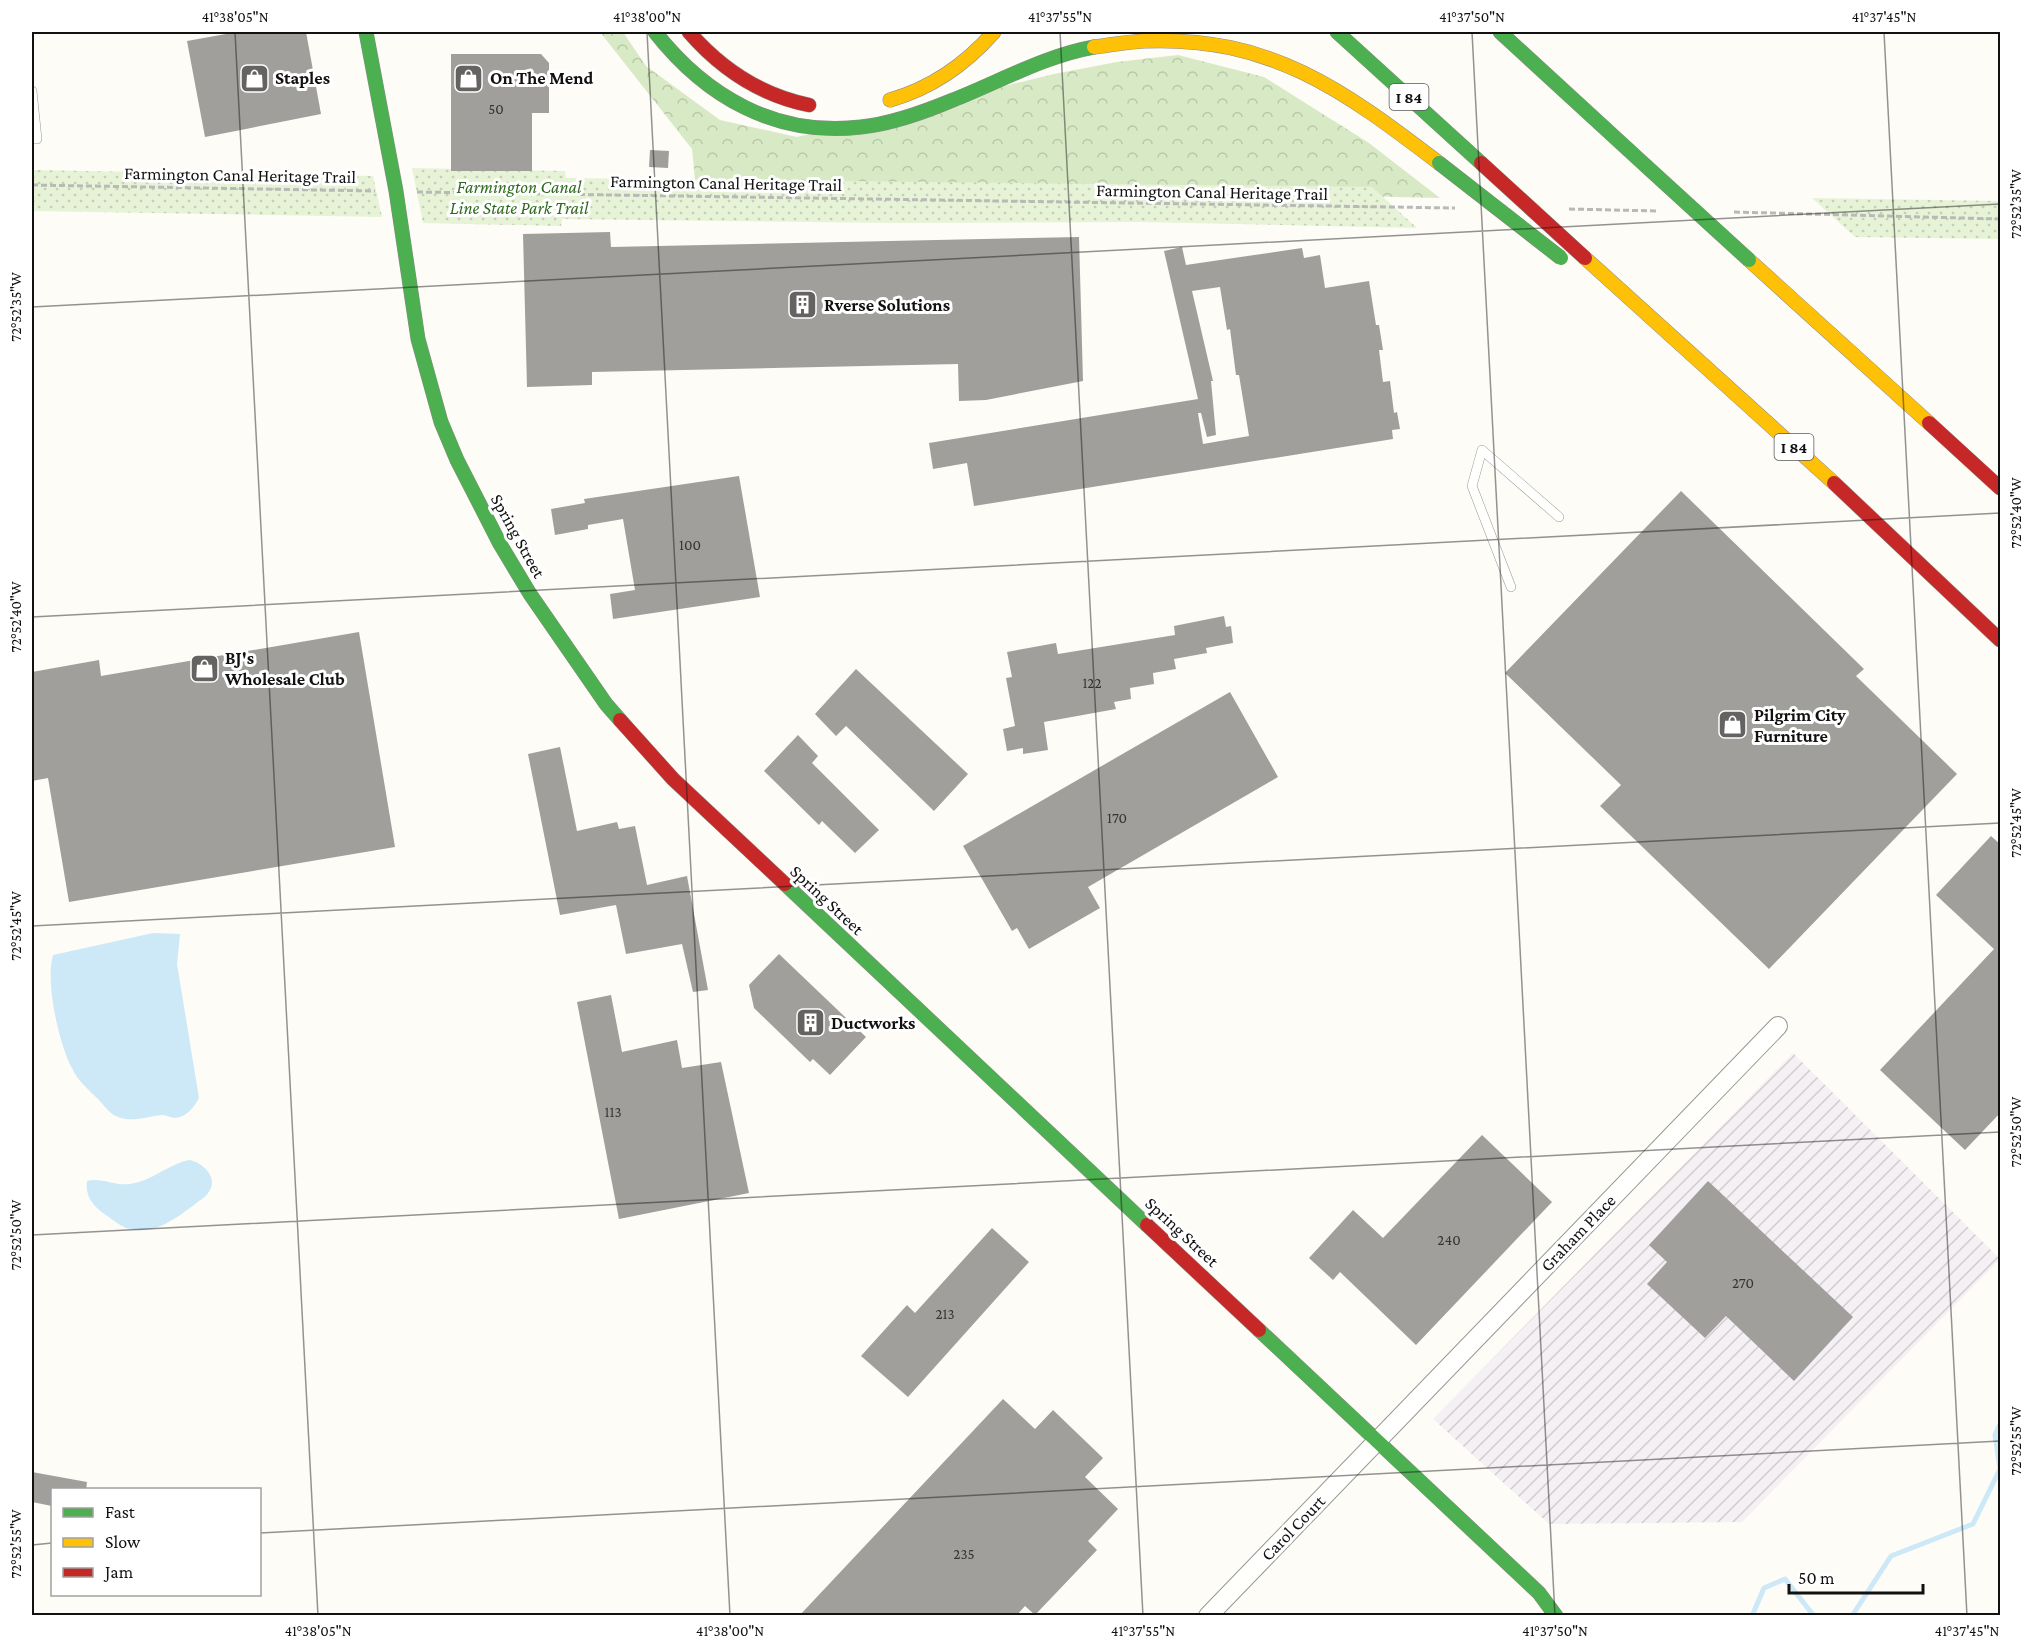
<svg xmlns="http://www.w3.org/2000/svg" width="2032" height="1647" font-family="'Crimson Pro',serif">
  <defs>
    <pattern id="industrial-furrows" width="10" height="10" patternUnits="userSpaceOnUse" patternTransform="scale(1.5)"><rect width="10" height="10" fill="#f5f0f3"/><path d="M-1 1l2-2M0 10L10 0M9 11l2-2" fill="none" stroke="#d1cdcf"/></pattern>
    <pattern id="forest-crowns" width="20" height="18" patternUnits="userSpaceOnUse" patternTransform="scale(1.5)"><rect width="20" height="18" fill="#d8eac5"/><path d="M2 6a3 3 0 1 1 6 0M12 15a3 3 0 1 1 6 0" fill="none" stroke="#b8c8a8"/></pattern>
    <pattern id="park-dots" width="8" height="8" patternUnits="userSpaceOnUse" patternTransform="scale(1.5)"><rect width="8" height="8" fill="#e7f3d7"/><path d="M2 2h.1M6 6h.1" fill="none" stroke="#c5cfb8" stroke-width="1.8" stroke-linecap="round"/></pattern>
  </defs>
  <rect width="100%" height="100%" fill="#fdfcf7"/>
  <path fill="url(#industrial-furrows)" d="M1793,1053L2000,1259L1742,1522L1549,1524L1433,1419Z"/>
  <path fill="url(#forest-crowns)" d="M600,32H623L646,66L720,120L797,137L1054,74L1117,62L1178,55L1264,77L1369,143L1440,198L695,180L692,149Z"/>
  <g fill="url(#park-dots)">
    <path d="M412,168L565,171L566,178L1372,187L1417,228L1140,222L895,223L562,219L561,226L423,223Z"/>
    <path d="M32,170L373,176L382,217L32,211Z"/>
    <path d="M1812,198L2000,201V239L1855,237Z"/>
  </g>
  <g fill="#cde8f7">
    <path d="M153,933L180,934L177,964L199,1098C194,1107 187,1117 175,1118C171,1118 167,1115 162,1115C149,1116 134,1122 121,1118C111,1116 104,1105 97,1098C88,1089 78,1081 73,1070C59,1046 45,981 53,955Z"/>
    <path d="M189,1160C203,1162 220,1179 208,1193C205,1198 198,1201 194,1205C175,1219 152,1237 126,1228C119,1225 113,1220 106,1215C94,1207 85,1197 87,1181C101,1177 114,1186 130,1184C152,1181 167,1165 189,1160Z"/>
  </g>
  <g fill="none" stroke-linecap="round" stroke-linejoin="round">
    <g stroke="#cde8f7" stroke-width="5">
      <path d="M1752,1616L1764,1588L1785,1579L1814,1616"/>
      <path d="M1852,1616L1891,1556L1973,1524L2000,1469L1995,1435L2000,1424"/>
    </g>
  </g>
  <g fill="#a19f9c" fill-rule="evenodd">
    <path d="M237,32H306L321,114L205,137L187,41Z"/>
    <path d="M451,54H541L549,63V113H532V171H451Z"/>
    <path d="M650,150L669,151L668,168L649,167Z"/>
    <path d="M610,232L611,247L1079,237L1083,381L986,400L959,401L958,364L592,372V385L527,387L523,234Z"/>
    <path d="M1182,247L1186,265L1302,248L1304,258L1320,255L1325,288L1369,281L1376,325H1379L1383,350H1379L1383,382L1390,381L1394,413L1397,412L1400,429L1392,430L1393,439L974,506L967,463L933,469L929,443L1198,399L1164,251ZM1220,287L1227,330L1230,329L1236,375H1239L1249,436L1203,444L1198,413H1201L1207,437L1216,435L1211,381H1213L1192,291Z"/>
    <path d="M739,476L760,597L613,619L610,594L635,590L623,519L588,525V529L555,535L551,509L585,503L584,499Z"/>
    <path d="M1681,491L1864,669L1856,676L1957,774L1769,969L1600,806L1621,785L1505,673Z"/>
    <path d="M1224,616L1226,627L1231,626L1233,643L1206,648L1207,653L1174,659L1176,669L1153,673L1154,684L1130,688L1131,699L1114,702L1116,709L1044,722L1048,750L1023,754V748L1007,751L1003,729L1015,726L1006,678L1012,677L1007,652L1056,643L1058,654L1175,635L1174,626Z"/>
    <path d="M359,632L395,847L69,902L48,778L32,781V672L99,660L101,676Z"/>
    <path d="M856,669L968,774L934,811L846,726L836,736L815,714Z"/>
    <path d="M1230,692L1278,777L1088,887L1100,908L1029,949L1017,928L1012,931L963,846Z"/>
    <path d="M798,735L818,756L812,763L879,830L855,853L822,821L819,825L764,771Z"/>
    <path d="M560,747L577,831L617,822L619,829L635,826L647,885L687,876L708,990L693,992L682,944L626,954L616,905L560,915L528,754Z"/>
    <path d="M1991,836L2001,845V1112L1965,1150L1880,1070L1994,949L1936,895Z"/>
    <path d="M779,954L866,1037L830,1075L813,1059L810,1062L754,1008L749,985Z"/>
    <path d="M611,995L622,1052L677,1040L682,1068L721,1062L749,1193L619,1219L577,1002Z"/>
    <path d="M1482,1135L1552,1202L1416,1345L1340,1272L1333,1280L1309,1258L1353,1210L1383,1238Z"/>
    <path d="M1708,1181L1853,1317L1794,1381L1726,1316L1705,1338L1647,1284L1667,1262L1649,1245Z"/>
    <path d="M992,1228L1029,1262L908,1397L861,1356L907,1305L915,1313Z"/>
    <path d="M1003,1399L1035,1429L1053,1410L1103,1458L1085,1477L1118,1509L1088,1541L1097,1550L1035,1615L1025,1606L1016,1616H799Z"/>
    <path d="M32,1472L87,1482L86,1490H52V1506L32,1502Z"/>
  </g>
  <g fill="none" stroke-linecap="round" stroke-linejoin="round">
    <defs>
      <g id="lane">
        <path d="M32,91L37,139H32"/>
        <path d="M1511,587L1472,486L1482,450L1559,517"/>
      </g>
      <path id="street" d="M1208,1616L1778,1026"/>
      <g id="fast">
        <path d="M366,32L396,191L418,339L441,422L457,460L500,544L530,594L606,704L620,720"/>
        <path d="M655,32C706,97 776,137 861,127C892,124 924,112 953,100C999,82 1044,56 1094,47"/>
        <path d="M1337,32L1481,163"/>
        <path d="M1500,32L1646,166"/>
        <path d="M785,884L1147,1225"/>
        <path d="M1259,1330L1539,1593L1556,1616"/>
      </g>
      <g id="slow">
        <path d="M1094,47C1110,45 1127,42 1144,41C1271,36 1343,90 1439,163"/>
        <path d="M890,100C932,88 965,65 994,32"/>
        <path d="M1585,258L1834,483"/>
        <path d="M1749,260L1929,423"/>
      </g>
      <g id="jam">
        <path d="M689,32C722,70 760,95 809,105"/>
        <path d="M1929,423L2000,488"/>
        <path d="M1834,483L2000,640"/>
        <path d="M620,720L673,779L785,884"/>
        <path d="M1147,1225L1259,1330"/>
      </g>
    </defs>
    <use href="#lane" stroke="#979795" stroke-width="10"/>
    <use href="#street" stroke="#979795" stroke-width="20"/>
    <use href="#fast" stroke="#8e8d8b" stroke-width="15"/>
    <use href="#slow" stroke="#8e8d8b" stroke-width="15"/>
    <use href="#jam" stroke="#8e8d8b" stroke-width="15"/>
    <g stroke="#b9b9b8" stroke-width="3" stroke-dasharray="6 3" stroke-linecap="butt">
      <path d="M32,185L375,191"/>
      <path d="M417,192L1455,208"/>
      <path d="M1569,209L1658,211"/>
      <path d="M1734,212L2000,219"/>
    </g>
    <use href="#lane" stroke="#fffffe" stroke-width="9"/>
    <use href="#street" stroke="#fffffe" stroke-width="18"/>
    <use href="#fast" stroke="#4caf50" stroke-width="14"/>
    <use href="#slow" stroke="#ffc107" stroke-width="14"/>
    <use href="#jam" stroke="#c62828" stroke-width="14"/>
    <defs>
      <g id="fast-bridge">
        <path d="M1439,163L1561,258"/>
        <path d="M1646,166L1749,260"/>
      </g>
      <path id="jam-bridge" d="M1481,163L1585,258"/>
    </defs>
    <use href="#fast-bridge" stroke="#858482" stroke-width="15" stroke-linecap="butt"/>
    <use href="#jam-bridge" stroke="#858482" stroke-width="15" stroke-linecap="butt"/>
    <use href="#fast-bridge" stroke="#4caf50" stroke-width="14"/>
    <use href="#jam-bridge" stroke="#c62828" stroke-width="14"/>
  </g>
  <path fill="none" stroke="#111" stroke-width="1.5" stroke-opacity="0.45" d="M235,32L318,1616M647,32L730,1616M1060,32L1143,1616M1472,32L1555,1616M1884,32L1967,1616M32,307L2000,204M32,617L2000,513M32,926L2000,823M32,1235L2000,1132M260,1533L2000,1441M32,1545L52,1543"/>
  <defs>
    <symbol id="shop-square" viewBox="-11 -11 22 22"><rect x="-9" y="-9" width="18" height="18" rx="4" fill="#646362" stroke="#fff"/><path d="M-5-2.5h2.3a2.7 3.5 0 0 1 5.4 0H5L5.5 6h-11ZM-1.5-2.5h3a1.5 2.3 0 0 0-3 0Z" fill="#fff"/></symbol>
    <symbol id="building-square" viewBox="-11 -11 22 22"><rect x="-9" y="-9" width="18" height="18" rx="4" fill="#646362" stroke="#fff"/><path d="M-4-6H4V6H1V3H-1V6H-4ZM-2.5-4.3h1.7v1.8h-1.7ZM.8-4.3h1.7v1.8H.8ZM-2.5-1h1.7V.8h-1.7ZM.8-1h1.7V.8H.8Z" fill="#fff"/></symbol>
  </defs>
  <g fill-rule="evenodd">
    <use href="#shop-square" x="238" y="62" width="33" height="33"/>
    <use href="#shop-square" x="452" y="62" width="33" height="33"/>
    <use href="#building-square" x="786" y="288" width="33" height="33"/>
    <use href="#shop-square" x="188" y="652" width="33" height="33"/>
    <use href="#shop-square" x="1716" y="708" width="33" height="33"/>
    <use href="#building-square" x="794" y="1006" width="33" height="33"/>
  </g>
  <g text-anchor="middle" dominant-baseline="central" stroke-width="6" stroke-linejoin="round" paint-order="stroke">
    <g font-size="15" fill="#353434">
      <text x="496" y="109">50</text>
      <text x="690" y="545">100</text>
      <text x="1092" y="683">122</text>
      <text x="1117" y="818">170</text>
      <text x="613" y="1112">113</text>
      <text x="1449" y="1240">240</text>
      <text x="1743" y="1283">270</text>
      <text x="945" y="1314">213</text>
      <text x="964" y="1554">235</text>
    </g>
    <g fill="#fff" stroke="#585858" stroke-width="1.5">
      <rect x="1389.5" y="84" width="39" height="26" rx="4.5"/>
      <rect x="1774.5" y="434" width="39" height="26" rx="4.5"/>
    </g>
    <g font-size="16" font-weight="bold" fill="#111">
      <text x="1409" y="97">I 84</text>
      <text x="1794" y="447">I 84</text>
    </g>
    <g font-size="18" font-weight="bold" fill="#111" stroke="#fff" text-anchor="start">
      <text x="275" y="78">Staples</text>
      <text x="490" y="78">On The Mend</text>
      <text x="824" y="305">Rverse Solutions</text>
      <text x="225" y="658">BJ's<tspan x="225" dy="21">Wholesale Club</tspan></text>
      <text x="1754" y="715">Pilgrim City<tspan x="1754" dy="21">Furniture</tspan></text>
      <text x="831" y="1023">Ductworks</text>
    </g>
    <g font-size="18" fill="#111" stroke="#fff">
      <text transform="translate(240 175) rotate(1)">Farmington Canal Heritage Trail</text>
      <text transform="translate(726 183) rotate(1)">Farmington Canal Heritage Trail</text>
      <text transform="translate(1212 192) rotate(1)">Farmington Canal Heritage Trail</text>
      <text transform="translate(518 536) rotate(61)">Spring Street</text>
      <text transform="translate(827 900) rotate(43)">Spring Street</text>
      <text transform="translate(1182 1232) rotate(43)">Spring Street</text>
      <text transform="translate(1578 1233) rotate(-46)">Graham Place</text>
      <text transform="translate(1293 1528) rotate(-46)">Carol Court</text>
    </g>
    <g font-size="18" font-style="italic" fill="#2f6b1f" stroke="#fff">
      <text x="519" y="187">Farmington Canal<tspan x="519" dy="21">Line State Park Trail</tspan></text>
    </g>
  </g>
  <rect width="2032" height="1647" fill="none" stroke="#ffffff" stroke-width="66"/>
  <rect x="51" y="1488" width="210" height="108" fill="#ffffff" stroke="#a0a0a0" stroke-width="1.5"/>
  <rect x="63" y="1508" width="30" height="9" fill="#4caf50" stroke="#a0a0a0" stroke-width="1.5"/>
  <text x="105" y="1518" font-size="18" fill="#111111">Fast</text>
  <rect x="63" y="1538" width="30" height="9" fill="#ffc107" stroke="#a0a0a0" stroke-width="1.5"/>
  <text x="105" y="1548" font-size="18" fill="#111111">Slow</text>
  <rect x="63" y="1568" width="30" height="9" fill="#c62828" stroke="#a0a0a0" stroke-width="1.5"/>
  <text x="105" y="1578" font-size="18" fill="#111111">Jam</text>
  <path d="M1789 1584v9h134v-9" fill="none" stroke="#111111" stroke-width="3"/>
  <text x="1798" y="1584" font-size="18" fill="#111111" stroke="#ffffff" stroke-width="4.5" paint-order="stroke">50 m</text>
  <rect x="33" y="33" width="1966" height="1581" fill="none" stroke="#111" stroke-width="2"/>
  <g font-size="15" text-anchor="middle" fill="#111">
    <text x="235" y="22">41°38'05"N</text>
    <text x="647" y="22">41°38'00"N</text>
    <text x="1060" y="22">41°37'55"N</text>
    <text x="1472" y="22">41°37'50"N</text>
    <text x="1884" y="22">41°37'45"N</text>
    <text transform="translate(2016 204) rotate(-90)" y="5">72°52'35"W</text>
    <text transform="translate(16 307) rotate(-90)" y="5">72°52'35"W</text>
    <text transform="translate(2016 513) rotate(-90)" y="5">72°52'40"W</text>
    <text transform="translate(16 617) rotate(-90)" y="5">72°52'40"W</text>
    <text transform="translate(2016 823) rotate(-90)" y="5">72°52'45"W</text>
    <text transform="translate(16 926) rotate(-90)" y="5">72°52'45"W</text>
    <text transform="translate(2016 1132) rotate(-90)" y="5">72°52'50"W</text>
    <text transform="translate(16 1235) rotate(-90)" y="5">72°52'50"W</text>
    <text transform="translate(2016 1441) rotate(-90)" y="5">72°52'55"W</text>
    <text transform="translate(16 1544) rotate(-90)" y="5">72°52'55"W</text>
    <text x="318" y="1636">41°38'05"N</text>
    <text x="730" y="1636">41°38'00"N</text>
    <text x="1143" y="1636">41°37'55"N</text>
    <text x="1555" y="1636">41°37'50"N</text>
    <text x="1967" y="1636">41°37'45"N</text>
  </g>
</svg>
